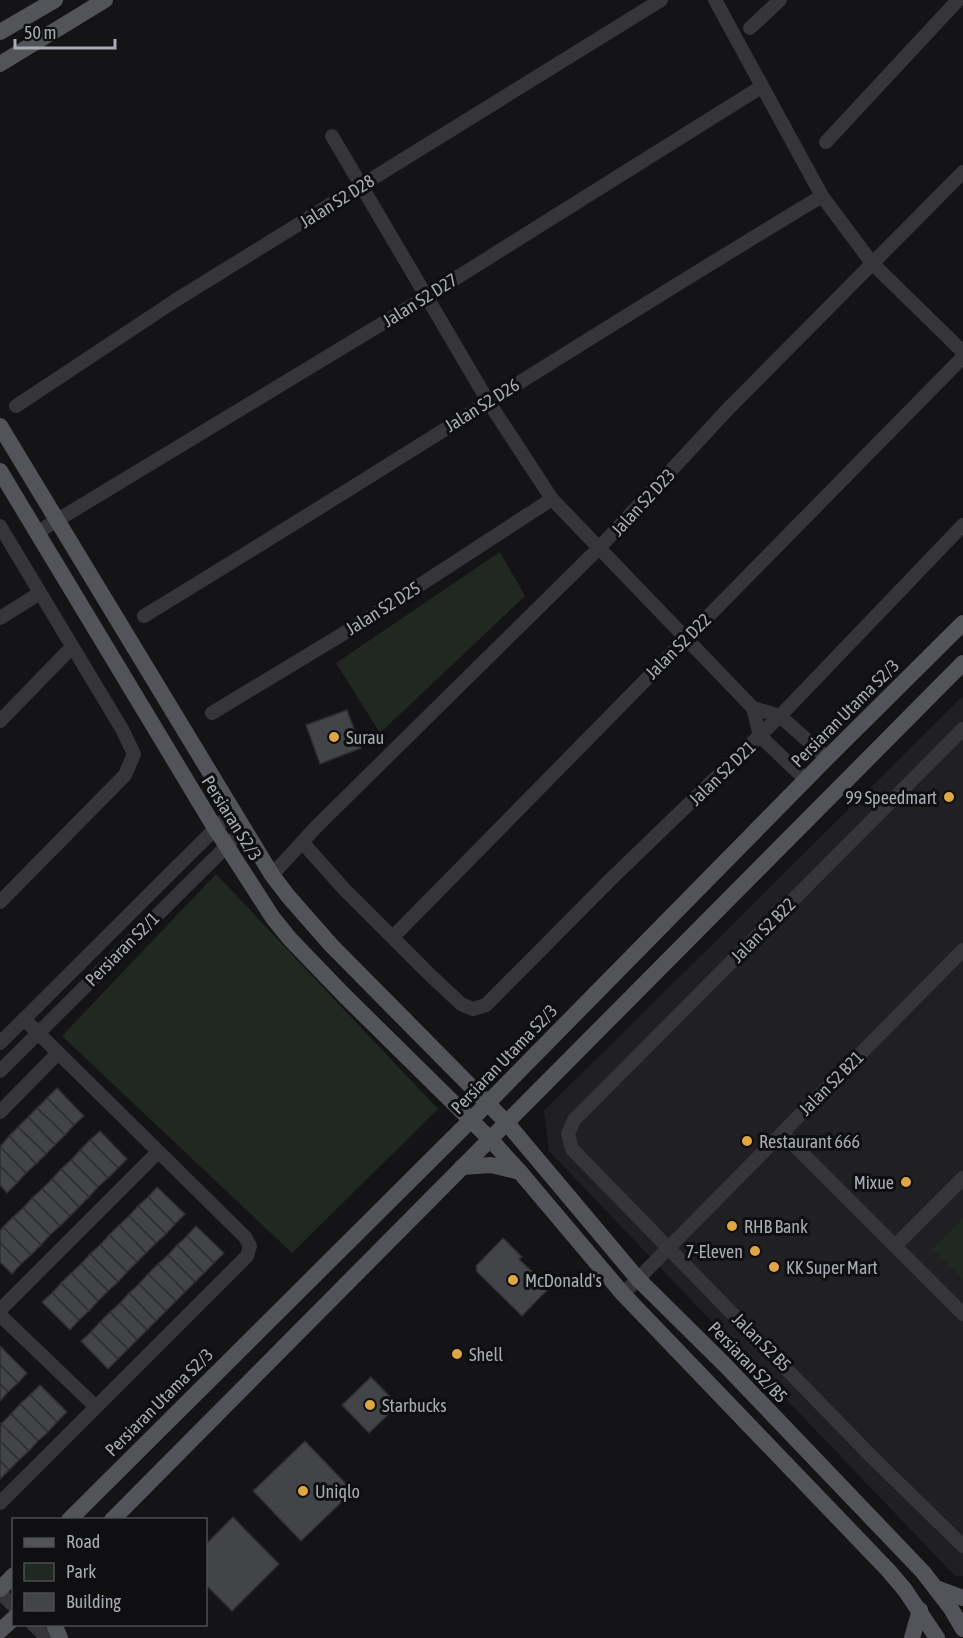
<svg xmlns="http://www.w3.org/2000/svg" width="963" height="1638" font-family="'Asap Condensed',sans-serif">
  <rect width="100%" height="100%" fill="#141416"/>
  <path fill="#202022" d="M963,696V1576H955L549,1151L544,1111Z"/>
  <g fill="#212821">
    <path d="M500,552L525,596L380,733L336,663Z"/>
    <path d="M216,874L438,1109L292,1253L62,1036Z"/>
    <path d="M963,1218V1279L932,1249Z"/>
  </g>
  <g fill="#434448" stroke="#2e2e31" stroke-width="1.5">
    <path d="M347,710L361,748L320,764L306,725Z"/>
    <path d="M57,1088L84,1116L74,1125L47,1098Z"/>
    <path d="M47,1098L74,1125L65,1135L37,1108Z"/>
    <path d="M37,1108L65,1135L55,1145L28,1117Z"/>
    <path d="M28,1117L55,1145L46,1154L18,1127Z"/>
    <path d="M18,1127L46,1154L36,1164L9,1136Z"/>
    <path d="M100,1131L127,1159L118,1168L90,1140Z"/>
    <path d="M9,1136L36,1164L26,1173L0,1147Z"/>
    <path d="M90,1140L118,1168L108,1178L80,1150Z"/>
    <path d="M0,1147L26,1173L17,1183L0,1166Z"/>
    <path d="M80,1150L108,1178L98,1187L71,1160Z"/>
    <path d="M71,1160L98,1187L89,1197L61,1169Z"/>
    <path d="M0,1166L17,1183L7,1193L0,1185Z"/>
    <path d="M61,1169L89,1197L79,1207L52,1179Z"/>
    <path d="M52,1179L79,1207L70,1216L42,1189Z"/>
    <path d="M157,1187L185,1214L175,1224L148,1197Z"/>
    <path d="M42,1189L70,1216L60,1226L32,1198Z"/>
    <path d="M148,1197L175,1224L166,1234L138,1206Z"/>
    <path d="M32,1198L60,1226L50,1235L23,1208Z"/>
    <path d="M138,1206L166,1234L156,1243L129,1216Z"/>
    <path d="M23,1208L50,1235L41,1245L13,1217Z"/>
    <path d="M129,1216L156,1243L146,1253L119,1225Z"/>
    <path d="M13,1217L41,1245L31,1255L3,1227Z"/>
    <path d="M119,1225L146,1253L137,1262L109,1235Z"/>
    <path d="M196,1226L224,1253L214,1263L187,1236Z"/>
    <path d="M3,1227L31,1255L21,1264L0,1243V1231Z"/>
    <path d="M109,1235L137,1262L127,1272L100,1245Z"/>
    <path d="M187,1236L214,1263L204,1273L177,1245Z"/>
    <path d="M503,1238L522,1257L519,1259L549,1288L522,1316L477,1272L476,1266Z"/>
    <path d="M0,1243L21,1264L12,1274L0,1262Z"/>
    <path d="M100,1245L127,1272L118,1282L90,1254Z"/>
    <path d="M177,1245L204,1273L195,1282L168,1255Z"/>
    <path d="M90,1254L118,1282L108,1291L81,1264Z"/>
    <path d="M168,1255L195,1282L185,1292L158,1264Z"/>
    <path d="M81,1264L108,1291L98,1301L71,1273Z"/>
    <path d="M158,1264L185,1292L176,1301L148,1274Z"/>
    <path d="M71,1273L98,1301L89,1311L61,1283Z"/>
    <path d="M148,1274L176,1301L166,1311L139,1284Z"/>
    <path d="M61,1283L89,1311L79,1320L52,1293Z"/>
    <path d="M139,1284L166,1311L156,1321L129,1293Z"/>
    <path d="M52,1293L79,1320L70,1330L42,1302Z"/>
    <path d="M129,1293L156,1321L147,1330L120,1303Z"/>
    <path d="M120,1303L147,1330L137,1340L110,1312Z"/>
    <path d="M110,1312L137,1340L128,1349L100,1322Z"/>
    <path d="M100,1322L128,1349L118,1359L91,1332Z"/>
    <path d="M91,1332L118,1359L108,1369L81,1341Z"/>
    <path d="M0,1346L27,1373L18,1383L0,1365Z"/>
    <path d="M0,1365L18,1383L8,1392L0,1384Z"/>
    <path d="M371,1377L398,1405L369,1433L342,1405Z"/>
    <path d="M0,1384L8,1392L0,1401Z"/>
    <path d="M40,1385L67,1412L57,1422L30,1395Z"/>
    <path d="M30,1395L57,1422L48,1432L20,1404Z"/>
    <path d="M20,1404L48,1432L38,1441L11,1414Z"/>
    <path d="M11,1414L38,1441L29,1451L1,1424Z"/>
    <path d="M1,1424L29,1451L19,1460L0,1441Z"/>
    <path d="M0,1441L19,1460L9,1470L0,1461Z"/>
    <path d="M305,1441L353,1491L301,1541L253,1491Z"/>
    <path d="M0,1461L9,1470L0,1479Z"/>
    <path d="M233,1517L279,1564L232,1611L206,1585V1544Z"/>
  </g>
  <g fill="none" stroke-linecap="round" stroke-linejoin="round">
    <g stroke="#36363a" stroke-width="14">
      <path d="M715,0L822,196L872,263L963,352"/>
      <path d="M750,28L780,0"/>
      <path d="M332,136L488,401L552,499L753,708L780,716L827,758"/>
      <path d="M826,142L958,0"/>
      <path d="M16,406L176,300L661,0"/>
      <path d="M0,526L122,729L134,754L125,775L0,902"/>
      <path d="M36,533L426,297L761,87"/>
      <path d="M144,616C371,478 594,333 822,196"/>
      <path d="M0,618L40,593"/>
      <path d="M753,708L760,736L806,780"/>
      <path d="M212,713L366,620L552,499"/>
      <path d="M0,721L72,647"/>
      <path d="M963,729L574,1120L568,1134L572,1149L873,1458L963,1546"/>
      <path d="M302,842L345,890L426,971L461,1004L473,1009L486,1005L612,878L780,716L963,525"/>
      <path d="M272,875L317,826L599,548L729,408L963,172"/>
      <path d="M393,937L963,357"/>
      <path d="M0,1043L234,810"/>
      <path d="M0,1071L245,828"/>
      <path d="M0,1112L57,1054"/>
      <path d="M782,1133L963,1314"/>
      <path d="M895,1246L963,1178"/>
      <path d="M623,1294L963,950"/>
      <path d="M0,1310L158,1152"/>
      <path d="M0,1315L96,1407"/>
      <path d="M0,1503L247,1256L250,1246L245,1237L24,1019"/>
      <path d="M0,1593L14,1606"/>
      <path d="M33,1624L47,1638"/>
    </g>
    <g stroke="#525459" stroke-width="16">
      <path d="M0,32L55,0"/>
      <path d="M0,64L105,0"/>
      <path d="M0,426L272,875L288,896L331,945L506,1122L638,1279L725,1365L923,1572L950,1607L963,1629"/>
      <path d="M0,471L215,828L273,918L290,939L343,994L490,1139L520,1172L623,1294L888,1570L905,1590L937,1638"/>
      <path d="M462,1167L491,1165L520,1172"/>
      <path d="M69,1520L471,1120L827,758L963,623"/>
      <path d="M112,1520L963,663"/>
      <path d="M936,1588L963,1598"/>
      <path d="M0,1589L14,1575"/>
      <path d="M54,1624L60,1638"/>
      <path d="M0,1631L14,1618"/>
      <path d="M912,1638L920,1610"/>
    </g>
  </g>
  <g fill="#dfa643" stroke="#0f0f11" stroke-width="2">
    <circle cx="334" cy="737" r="6"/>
    <circle cx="949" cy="797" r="6"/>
    <circle cx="747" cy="1141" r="6"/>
    <circle cx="906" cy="1182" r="6"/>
    <circle cx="732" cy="1226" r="6"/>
    <circle cx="755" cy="1251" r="6"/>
    <circle cx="774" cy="1267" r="6"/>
    <circle cx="513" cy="1280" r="6"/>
    <circle cx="457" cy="1354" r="6"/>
    <circle cx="370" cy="1405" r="6"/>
    <circle cx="303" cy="1491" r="6"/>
  </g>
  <g text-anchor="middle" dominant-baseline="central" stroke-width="6" stroke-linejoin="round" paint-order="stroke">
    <g font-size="18" fill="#a7acb4" stroke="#0f0f11">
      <text transform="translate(337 201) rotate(-32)">Jalan S2 D28</text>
      <text transform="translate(420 300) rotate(-32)">Jalan S2 D27</text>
      <text transform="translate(482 405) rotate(-32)">Jalan S2 D26</text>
      <text transform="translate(643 502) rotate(-47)">Jalan S2 D23</text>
      <text transform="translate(383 608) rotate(-32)">Jalan S2 D25</text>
      <text transform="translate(678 646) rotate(-45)">Jalan S2 D22</text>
      <text transform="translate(845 713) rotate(-45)">Persiaran Utama S2/3</text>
      <text transform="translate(722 773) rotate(-44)">Jalan S2 D21</text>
      <text transform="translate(232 818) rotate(58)">Persiaran S2/3</text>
      <text transform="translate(763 930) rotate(-45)">Jalan S2 B22</text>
      <text transform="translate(122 949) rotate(-45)">Persiaran S2/1</text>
      <text transform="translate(504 1059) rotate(-46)">Persiaran Utama S2/3</text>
      <text transform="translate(831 1083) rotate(-45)">Jalan S2 B21</text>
      <text transform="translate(762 1342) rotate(45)">Jalan S2 B5</text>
      <text transform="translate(748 1362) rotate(46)">Persiaran S2/B5</text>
      <text transform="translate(159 1402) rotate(-45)">Persiaran Utama S2/3</text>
    </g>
    <g font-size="18" fill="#a7acb4" stroke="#0f0f11" text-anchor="start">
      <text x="346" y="737">Surau</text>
      <text x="937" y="797" text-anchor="end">99 Speedmart</text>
      <text x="759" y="1141">Restaurant 666</text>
      <text x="894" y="1182" text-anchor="end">Mixue</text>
      <text x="744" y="1226">RHB Bank</text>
      <text x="743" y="1251" text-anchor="end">7-Eleven</text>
      <text x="786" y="1267">KK Super Mart</text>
      <text x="525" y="1280">McDonald's</text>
      <text x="469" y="1354">Shell</text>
      <text x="382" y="1405">Starbucks</text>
      <text x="315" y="1491">Uniqlo</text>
    </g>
  </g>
  <rect x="12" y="1518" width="195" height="108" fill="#0f0f11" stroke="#4c4e52" stroke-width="1.5"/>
  <rect x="24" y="1538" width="30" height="9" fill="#525459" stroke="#4c4e52" stroke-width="1.5"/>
  <text x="66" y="1548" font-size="18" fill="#a7acb4">Road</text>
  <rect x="24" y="1563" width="30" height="18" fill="#212821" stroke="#4c4e52" stroke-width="1.5"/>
  <text x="66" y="1578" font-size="18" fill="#a7acb4">Park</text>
  <rect x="24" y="1593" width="30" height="18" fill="#434448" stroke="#4c4e52" stroke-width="1.5"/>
  <text x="66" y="1608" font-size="18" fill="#a7acb4">Building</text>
  <path d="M15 39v9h100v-9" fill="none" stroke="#a7acb4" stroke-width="3"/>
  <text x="24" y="39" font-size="18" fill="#a7acb4" stroke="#0f0f11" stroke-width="4.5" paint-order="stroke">50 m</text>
</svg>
